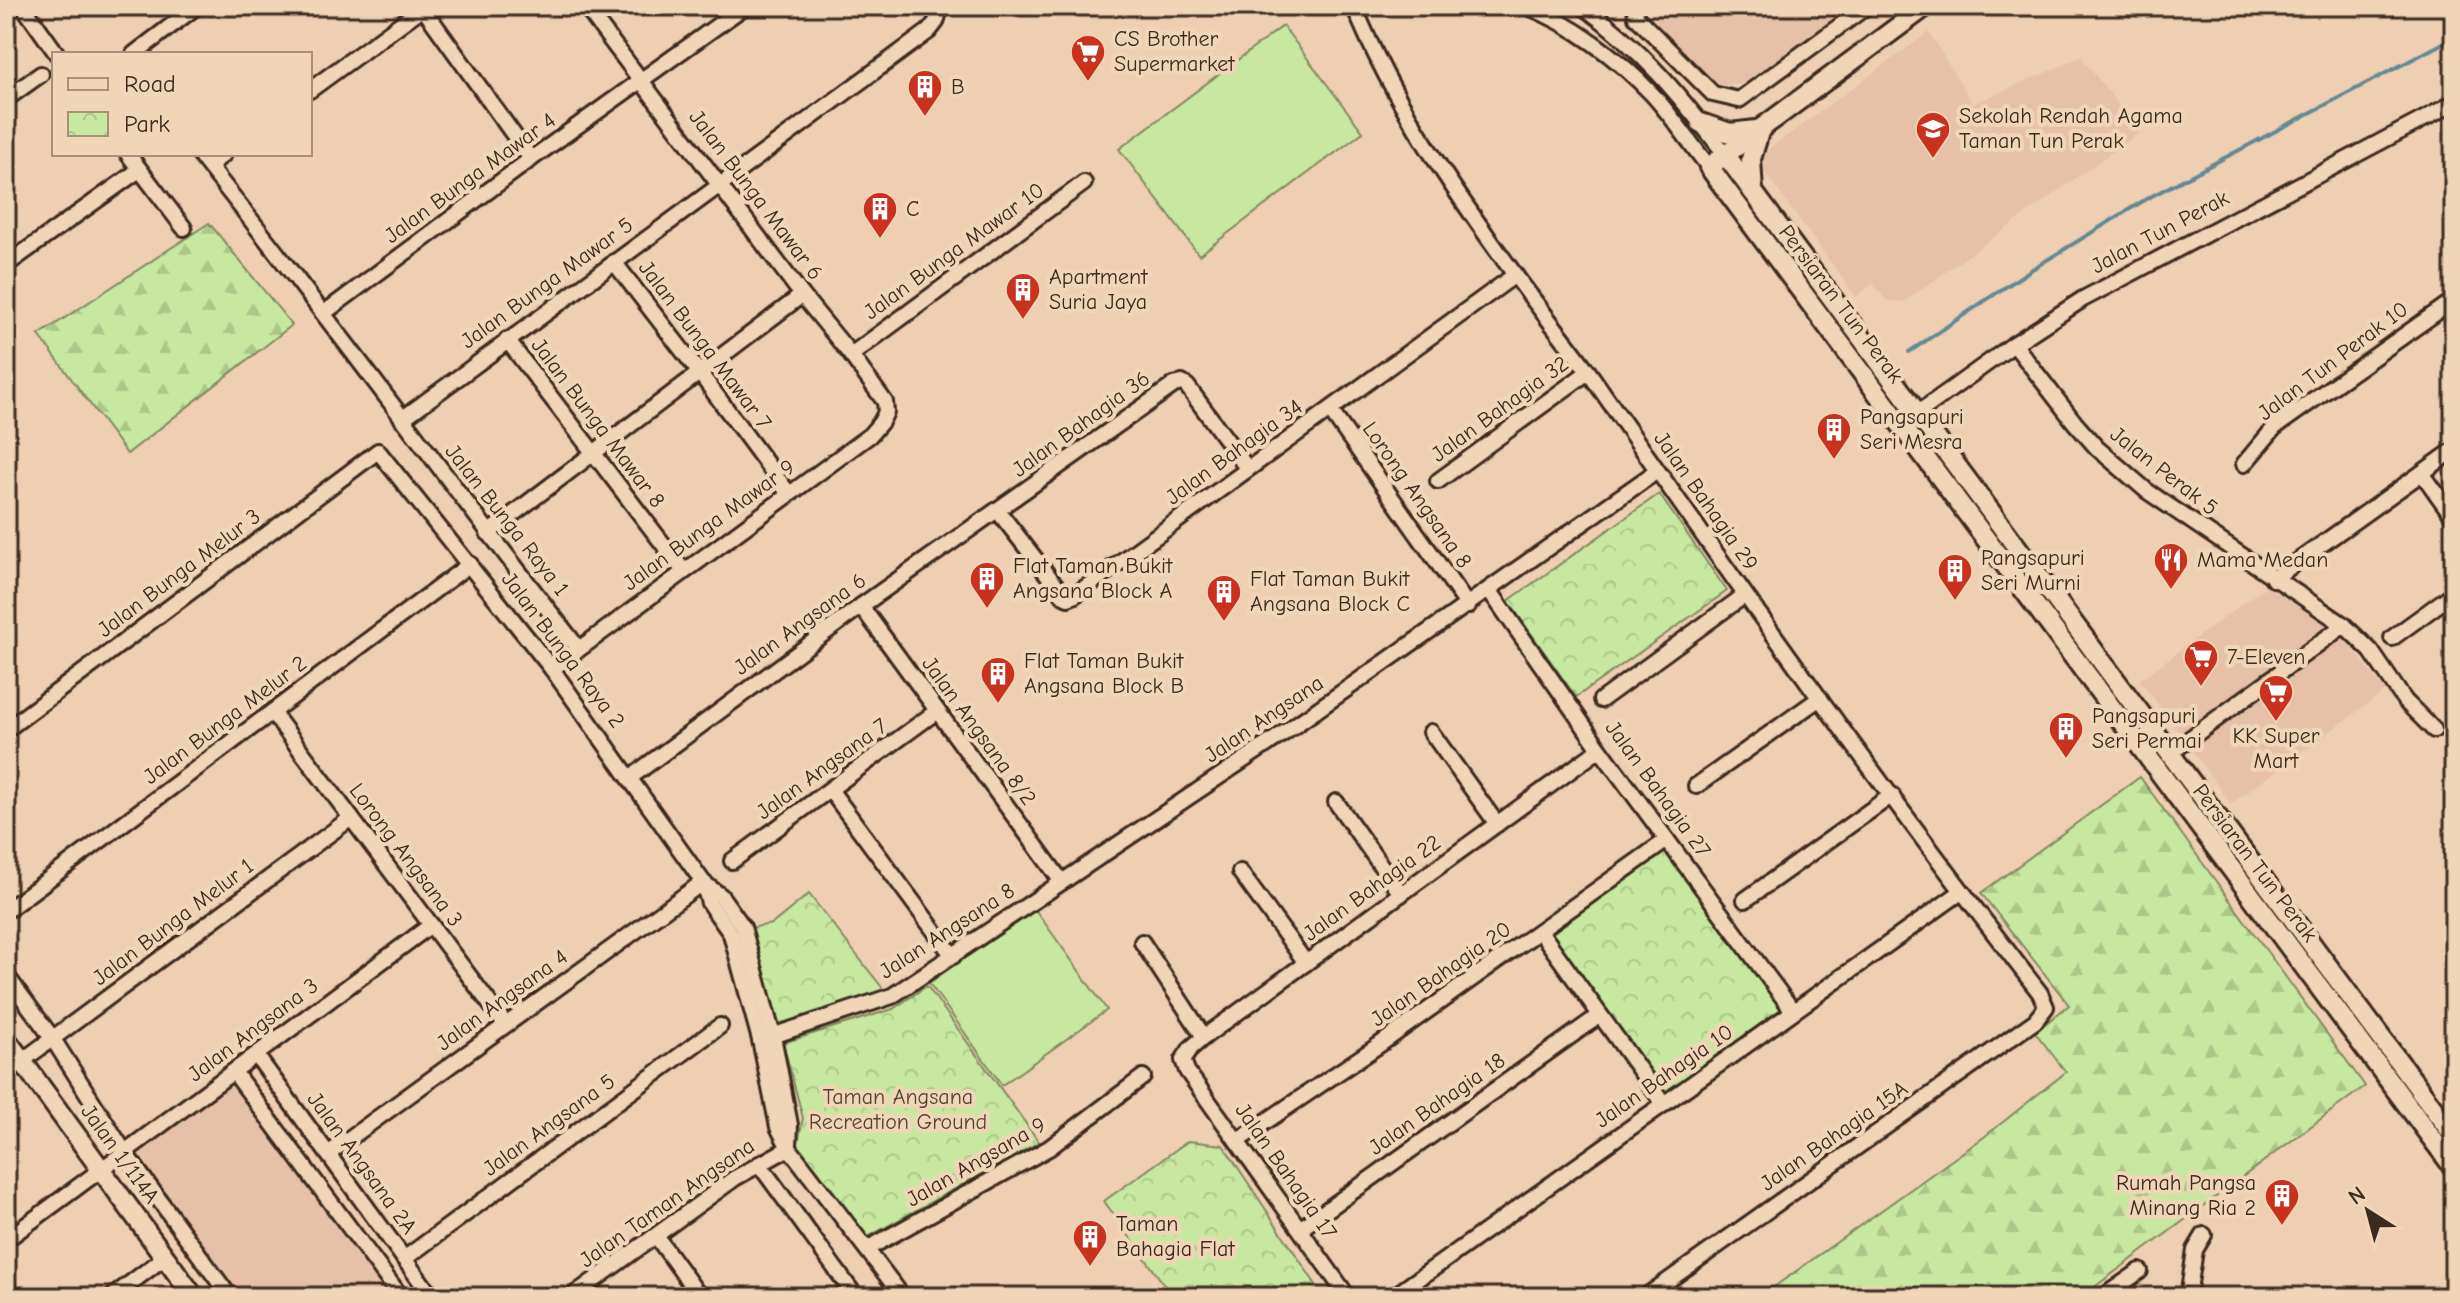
<svg xmlns="http://www.w3.org/2000/svg" width="2460" height="1303" font-family="'Comic Neue',sans-serif">
  <defs>
    <pattern id="forest-firs" width="22" height="20" patternUnits="userSpaceOnUse" patternTransform="scale(2)"><rect width="22" height="20" fill="#c8e8a1"/><path d="M5 1l3.5 6h-7zM16 11l3.5 6h-7z" fill="#adc78a"/></pattern>
    <pattern id="park-crowns" width="20" height="18" patternUnits="userSpaceOnUse" patternTransform="scale(2)"><rect width="20" height="18" fill="#c8e8a1"/><path d="M2 6a3 3 0 1 1 6 0M12 15a3 3 0 1 1 6 0" fill="none" stroke="#adc78a"/></pattern>
  </defs>
  <rect width="100%" height="100%" fill="#efcfb2"/>
  <filter id="ink" filterUnits="userSpaceOnUse"><feTurbulence type="fractalNoise" baseFrequency=".0125" numOctaves="2"/><feDisplacementMap in="SourceGraphic" scale="16" xChannelSelector="R" yChannelSelector="G"/><feConvolveMatrix kernelMatrix="1 2 1 2 8 2 1 2 1" color-interpolation-filters="sRGB"/></filter>
  <g filter="url(#ink)">
    <g fill="#e6c1a7">
      <path d="M1655,6H1858L1752,84L1712,85L1656,29Z"/>
      <path d="M1929,32L1973,104L2081,57L2140,132L1904,302L1886,300L1873,284L1856,297L1762,169L1766,151Z"/>
      <path d="M2266,586L2342,635L2385,691L2231,804L2140,680Z"/>
      <path d="M232,1079L394,1297H237L133,1154Z"/>
    </g>
    <g fill="#c8e8a1" stroke="#828960" stroke-width="2">
      <path d="M1283,26L1363,132L1199,255L1119,149Z"/>
      <path d="M1034,908L1107,1010L1002,1085L929,983Z"/>
    </g>
    <g fill="url(#forest-firs)" stroke="#828960" stroke-width="2">
      <path d="M209,223L292,325L127,454L39,335Z"/>
      <path d="M2140,777L2365,1086L2081,1297H1760L1984,1137L2066,1072L2035,1032L2069,1005L1981,893Z"/>
    </g>
    <g fill="url(#park-crowns)" stroke="#828960" stroke-width="2">
      <path d="M1659,494L1727,591L1576,697L1508,601Z"/>
      <path d="M1662,847L1781,1009L1664,1093L1545,928Z"/>
      <path d="M809,894L884,990L777,1027L749,928L772,924Z"/>
      <path d="M927,986L1039,1142L864,1239L797,1148L803,1118L783,1043L893,1009Z"/>
      <path d="M1188,1141L1223,1145L1324,1297H1173L1104,1201Z"/>
    </g>
    <g fill="none" stroke-linecap="round" stroke-linejoin="round">
      <path stroke="#648992" stroke-width="4" d="M1909,352L2029,271L2148,198L2453,38"/>
      <defs>
        <g id="street">
          <path d="M23,6L57,54"/>
          <path d="M1354,6C1393,103 1454,191 1515,275C1540,310 1567,342 1592,377C1737,585 1884,792 2040,993L2046,1007L2035,1021L1645,1297"/>
          <path d="M1526,6C1572,24 1618,58 1652,94C1672,116 1690,143 1709,167"/>
          <path d="M1583,6C1642,49 1681,97 1725,154"/>
          <path d="M1635,6L1636,17L1713,94L1739,100L1867,6"/>
          <path d="M423,8L531,159"/>
          <path d="M134,54L197,6"/>
          <path d="M310,90L425,6"/>
          <path d="M6,99L41,74"/>
          <path d="M128,154L184,228"/>
          <path d="M199,154C329,316 450,485 578,648"/>
          <path d="M209,166L224,154"/>
          <path d="M614,262L699,372L789,494"/>
          <path d="M6,265L139,170"/>
          <path d="M324,313L531,159L745,6"/>
          <path d="M507,340L683,570"/>
          <path d="M2014,344L2075,423L2097,448L2147,491L2344,625L2371,651L2405,701L2434,730"/>
          <path d="M851,355L1084,183"/>
          <path d="M1330,410L1468,606"/>
          <path d="M1911,418L2014,344L2083,299L2454,103"/>
          <path d="M402,419L929,31L936,22L941,6"/>
          <path d="M2244,464L2275,427L2454,300"/>
          <path d="M2422,473L2454,518"/>
          <path d="M1438,481L1588,372"/>
          <path d="M998,511L1064,596L1068,598L1075,595L1515,275"/>
          <path d="M488,533L802,295"/>
          <path d="M2273,579L2454,450"/>
          <path d="M1490,591L1600,749L1793,1011"/>
          <path d="M861,606L1062,882"/>
          <path d="M2392,638L2454,593"/>
          <path d="M552,669L870,435L881,422L886,412L885,402L851,355L802,295L585,6"/>
          <path d="M1601,700L1745,595"/>
          <path d="M272,712L505,1024"/>
          <path d="M6,730L378,451L552,669L703,882L709,903L731,934L760,1040L778,1127L789,1148L903,1297"/>
          <path d="M1431,732L1497,824"/>
          <path d="M2169,754L2344,625"/>
          <path d="M631,777L861,606L1174,385L1182,383L1187,386L1247,468"/>
          <path d="M1696,786L1820,698"/>
          <path d="M831,791L953,956"/>
          <path d="M1336,802L1401,894"/>
          <path d="M732,861L937,711"/>
          <path d="M1240,872L1306,963"/>
          <path d="M704,883L721,896L743,927L773,1036L790,1125L789,1144"/>
          <path d="M1745,900L1892,795"/>
          <path d="M6,911L470,564"/>
          <path d="M1540,931L1664,1104"/>
          <path d="M1142,942L1204,1037"/>
          <path d="M6,975L53,1039L125,1153L230,1297"/>
          <path d="M760,1040L892,996L1284,733L1657,471"/>
          <path d="M256,1055L432,1297"/>
          <path d="M22,1061L351,818"/>
          <path d="M234,1072L401,1297"/>
          <path d="M1237,1141L1379,1045L1667,840"/>
          <path d="M328,1154L703,882"/>
          <path d="M759,1164L856,1297"/>
          <path d="M1300,1229L1600,1015"/>
          <path d="M656,1236L700,1297"/>
          <path d="M6,1240L431,925"/>
          <path d="M867,1249L1049,1148L1143,1077"/>
          <path d="M404,1259L720,1026"/>
          <path d="M112,1297L165,1257"/>
          <path d="M571,1297L735,1178L789,1148"/>
          <path d="M1348,1297L1187,1071L1183,1060L1191,1048L1204,1037L1600,749"/>
          <path d="M1393,1297L1961,892"/>
          <path d="M2103,1297L2140,1271"/>
          <path d="M2188,1297L2195,1250L2204,1235"/>
        </g>
        <g id="secondary">
          <path d="M1926,6L1709,167L2454,1168"/>
          <path d="M1701,123L1730,133L1756,130"/>
          <path d="M1725,154L2454,1136"/>
          <path d="M1753,192L1751,159L1760,129"/>
          <path d="M6,1039L194,1297"/>
        </g>
      </defs>
      <use href="#street" stroke="#3b2a1e" stroke-width="20"/>
      <use href="#secondary" stroke="#3b2a1e" stroke-width="24"/>
      <use href="#street" stroke="#f0d6b7" stroke-width="14"/>
      <use href="#secondary" stroke="#f0d6b7" stroke-width="18"/>
    </g>
  </g>
  <defs>
    <symbol id="supermarket-pin" viewBox="-11 -11 22 30"><path d="M0 17L-7.5 6A9.5 9.5 0 1 1 7.5 6Z" fill="#c8321e" stroke="#f0d6b7"/><path d="M-6-5.5h2.5l.6 2H6L4.5 2H-2.5L-4.4-4H-6ZM-1.5 3.2a1.3 1.3 0 1 0 .1 0ZM3 3.2a1.3 1.3 0 1 0 .1 0Z" fill="#fff"/></symbol>
    <symbol id="building-pin" viewBox="-11 -11 22 30"><path d="M0 17L-7.5 6A9.5 9.5 0 1 1 7.5 6Z" fill="#c8321e" stroke="#f0d6b7"/><path d="M-4-6H4V6H1V3H-1V6H-4ZM-2.5-4.3h1.7v1.8h-1.7ZM.8-4.3h1.7v1.8H.8ZM-2.5-1h1.7V.8h-1.7ZM.8-1h1.7V.8H.8Z" fill="#fff"/></symbol>
    <symbol id="school-pin" viewBox="-11 -11 22 30"><path d="M0 17L-7.5 6A9.5 9.5 0 1 1 7.5 6Z" fill="#c8321e" stroke="#f0d6b7"/><path d="M0-5L7-2L0 1L-7-2ZM-4 1L0 2.5L4 1V4Q0 6-4 4Z" fill="#fff"/></symbol>
    <symbol id="restaurant-pin" viewBox="-11 -11 22 30"><path d="M0 17L-7.5 6A9.5 9.5 0 1 1 7.5 6Z" fill="#c8321e" stroke="#f0d6b7"/><path d="M-5-6h1v4h1v-4h1v4h1v-4h1v5L-1.5 .5V6h-2V.5L-5-1ZM5-6V6H3V1.5H1.5Q1.5-4 5-6Z" fill="#fff"/></symbol>
  </defs>
  <g fill-rule="evenodd">
    <use href="#supermarket-pin" x="1068" y="32" width="40" height="54"/>
    <use href="#building-pin" x="905" y="67" width="40" height="54"/>
    <use href="#school-pin" x="1913" y="109" width="40" height="54"/>
    <use href="#building-pin" x="860" y="189" width="40" height="54"/>
    <use href="#building-pin" x="1003" y="270" width="40" height="54"/>
    <use href="#building-pin" x="1814" y="410" width="40" height="54"/>
    <use href="#restaurant-pin" x="2151" y="540" width="40" height="54"/>
    <use href="#building-pin" x="1935" y="551" width="40" height="54"/>
    <use href="#building-pin" x="967" y="559" width="40" height="54"/>
    <use href="#building-pin" x="1204" y="572" width="40" height="54"/>
    <use href="#supermarket-pin" x="2181" y="637" width="40" height="54"/>
    <use href="#building-pin" x="978" y="654" width="40" height="54"/>
    <use href="#supermarket-pin" x="2256" y="672" width="40" height="54"/>
    <use href="#building-pin" x="2046" y="709" width="40" height="54"/>
    <use href="#building-pin" x="2262" y="1176" width="40" height="54"/>
    <use href="#building-pin" x="1070" y="1217" width="40" height="54"/>
  </g>
  <g text-anchor="middle" dominant-baseline="central" stroke-width="8" stroke-linejoin="round" paint-order="stroke">
    <g font-size="22" fill="#3b2a1e" stroke="#f0d6b7" text-anchor="start">
      <text x="1114" y="39">CS Brother<tspan x="1114" dy="25">Supermarket</tspan></text>
      <text x="951" y="87">B</text>
      <text x="1959" y="116">Sekolah Rendah Agama<tspan x="1959" dy="25">Taman Tun Perak</tspan></text>
      <text x="906" y="209">C</text>
      <text x="1049" y="277">Apartment<tspan x="1049" dy="25">Suria Jaya</tspan></text>
      <text x="1860" y="417">Pangsapuri<tspan x="1860" dy="25">Seri Mesra</tspan></text>
      <text x="1981" y="558">Pangsapuri<tspan x="1981" dy="25">Seri Murni</tspan></text>
      <text x="2197" y="560">Mama Medan</text>
      <text x="1013" y="566">Flat Taman Bukit<tspan x="1013" dy="25">Angsana Block A</tspan></text>
      <text x="1250" y="579">Flat Taman Bukit<tspan x="1250" dy="25">Angsana Block C</tspan></text>
      <text x="2227" y="657">7-Eleven</text>
      <text x="1024" y="661">Flat Taman Bukit<tspan x="1024" dy="25">Angsana Block B</tspan></text>
      <text x="2092" y="716">Pangsapuri<tspan x="2092" dy="25">Seri Permai</tspan></text>
      <text x="2276" y="736" text-anchor="middle">KK Super<tspan x="2276" dy="25">Mart</tspan></text>
      <text x="2256" y="1183" text-anchor="end">Rumah Pangsa<tspan x="2256" dy="25">Minang Ria 2</tspan></text>
      <text x="1116" y="1224">Taman<tspan x="1116" dy="25">Bahagia Flat</tspan></text>
    </g>
    <g font-size="22" fill="#3b2a1e" stroke="#f0d6b7">
      <text transform="translate(470 178) rotate(-36)">Jalan Bunga Mawar 4</text>
      <text transform="translate(756 195) rotate(53)">Jalan Bunga Mawar 6</text>
      <text transform="translate(2160 232) rotate(-28)">Jalan Tun Perak</text>
      <text transform="translate(954 251) rotate(-36)">Jalan Bunga Mawar 10</text>
      <text transform="translate(547 283) rotate(-36)">Jalan Bunga Mawar 5</text>
      <text transform="translate(1841 304) rotate(53)">Persiaran Tun Perak</text>
      <text transform="translate(705 345) rotate(53)">Jalan Bunga Mawar 7</text>
      <text transform="translate(2333 361) rotate(-37)">Jalan Tun Perak 10</text>
      <text transform="translate(1500 409) rotate(-36)">Jalan Bahagia 32</text>
      <text transform="translate(598 423) rotate(53)">Jalan Bunga Mawar 8</text>
      <text transform="translate(1081 424) rotate(-36)">Jalan Bahagia 36</text>
      <text transform="translate(1234 452) rotate(-36)">Jalan Bahagia 34</text>
      <text transform="translate(2164 471) rotate(38)">Jalan Perak 5</text>
      <text transform="translate(1417 495) rotate(55)">Lorong Angsana 8</text>
      <text transform="translate(1706 501) rotate(55)">Jalan Bahagia 29</text>
      <text transform="translate(507 520) rotate(52)">Jalan Bunga Raya 1</text>
      <text transform="translate(709 525) rotate(-36)">Jalan Bunga Mawar 9</text>
      <text transform="translate(179 573) rotate(-37)">Jalan Bunga Melur 3</text>
      <text transform="translate(800 624) rotate(-36)">Jalan Angsana 6</text>
      <text transform="translate(563 650) rotate(53)">Jalan Bunga Raya 2</text>
      <text transform="translate(1264 719) rotate(-34)">Jalan Angsana</text>
      <text transform="translate(225 720) rotate(-37)">Jalan Bunga Melur 2</text>
      <text transform="translate(979 731) rotate(54)">Jalan Angsana 8/2</text>
      <text transform="translate(822 769) rotate(-36)">Jalan Angsana 7</text>
      <text transform="translate(1658 789) rotate(54)">Jalan Bahagia 27</text>
      <text transform="translate(406 855) rotate(53)">Lorong Angsana 3</text>
      <text transform="translate(2255 863) rotate(53)">Persiaran Tun Perak</text>
      <text transform="translate(1372 888) rotate(-36)">Jalan Bahagia 22</text>
      <text transform="translate(173 922) rotate(-37)">Jalan Bunga Melur 1</text>
      <text transform="translate(947 931) rotate(-33)">Jalan Angsana 8</text>
      <text transform="translate(1441 974) rotate(-35)">Jalan Bahagia 20</text>
      <text transform="translate(502 1000) rotate(-36)">Jalan Angsana 4</text>
      <text transform="translate(253 1030) rotate(-37)">Jalan Angsana 3</text>
      <text transform="translate(1664 1076) rotate(-35)">Jalan Bahagia 10</text>
      <text transform="translate(1437 1104) rotate(-35)">Jalan Bahagia 18</text>
      <text transform="translate(549 1125) rotate(-36)">Jalan Angsana 5</text>
      <text transform="translate(1834 1136) rotate(-35)">Jalan Bahagia 15A</text>
      <text transform="translate(120 1154) rotate(54)">Jalan 1/114A</text>
      <text transform="translate(976 1162) rotate(-30)">Jalan Angsana 9</text>
      <text transform="translate(362 1163) rotate(54)">Jalan Angsana 2A</text>
      <text transform="translate(1286 1171) rotate(55)">Jalan Bahagia 17</text>
      <text transform="translate(667 1203) rotate(-35)">Jalan Taman Angsana</text>
    </g>
    <g font-size="22" fill="#504632" stroke="#f0d6b7">
      <text x="898" y="1097">Taman Angsana<tspan x="898" dy="25">Recreation Ground</tspan></text>
    </g>
  </g>
  <rect width="2460" height="1303" fill="none" stroke="#f0d6b7" stroke-width="32"/>
  <rect x="16" y="16" width="2428" height="1271" fill="none" stroke="#3b2a1e" stroke-width="3" filter="url(#ink)"/>
  <rect x="52" y="52" width="260" height="104" fill="#f0d6b7" stroke="#a8917a" stroke-width="2"/>
  <rect x="68" y="78" width="40" height="12" fill="#f0d6b7" stroke="#a8917a" stroke-width="2"/>
  <text x="124" y="92" font-size="24" fill="#3b2a1e">Road</text>
  <rect x="68" y="112" width="40" height="24" fill="url(#park-crowns)" stroke="#a8917a" stroke-width="2"/>
  <text x="124" y="132" font-size="24" fill="#3b2a1e">Park</text>
  <g transform="translate(2368 1211) rotate(324)" stroke="#f0d6b7" stroke-width="6" paint-order="stroke">
  <path d="M0-6L14 30L0 20L-14 30Z" fill="#3b2a1e"/>
  <text y="-12" font-size="22" font-weight="bold" text-anchor="middle" fill="#3b2a1e">N</text>
  </g>
</svg>
